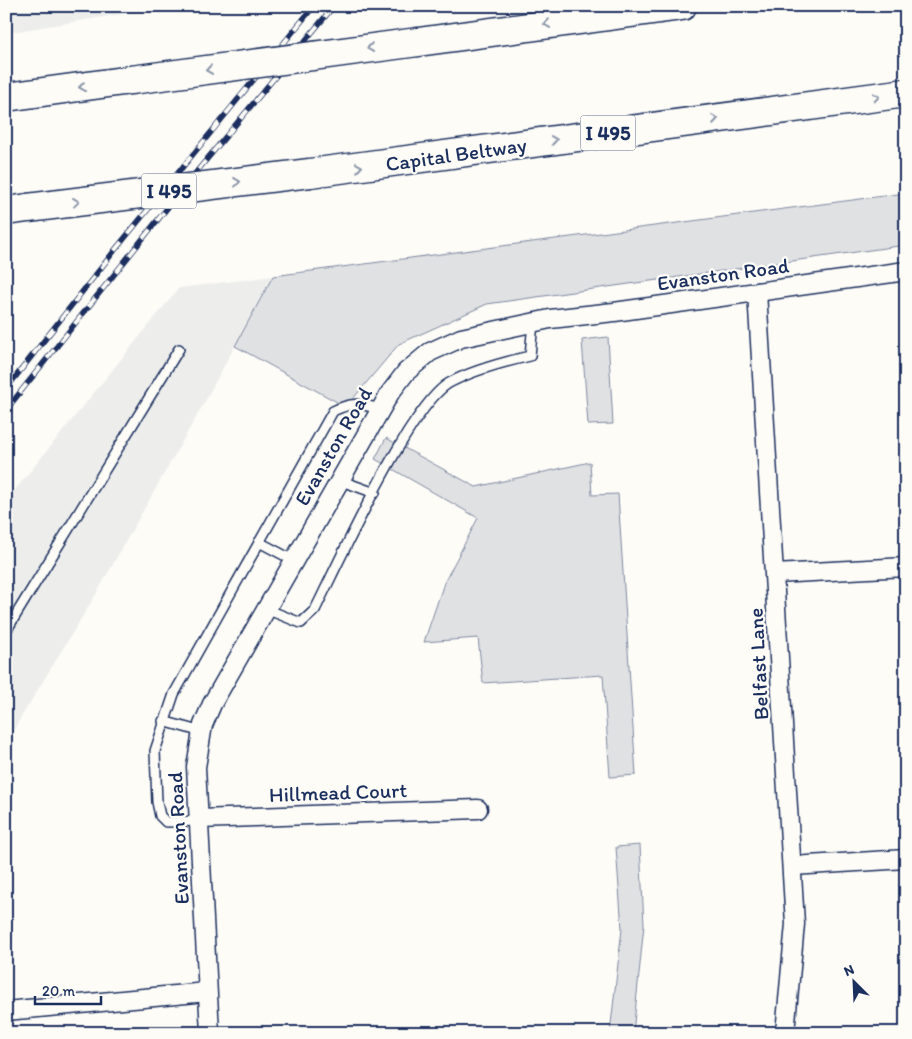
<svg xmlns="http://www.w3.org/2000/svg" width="912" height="1039" font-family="Itim,sans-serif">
  <rect width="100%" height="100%" fill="#fdfcf7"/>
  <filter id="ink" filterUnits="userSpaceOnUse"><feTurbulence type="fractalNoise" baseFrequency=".02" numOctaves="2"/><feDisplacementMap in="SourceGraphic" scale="10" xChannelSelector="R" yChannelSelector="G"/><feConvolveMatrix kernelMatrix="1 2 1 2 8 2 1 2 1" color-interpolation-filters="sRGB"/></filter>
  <g filter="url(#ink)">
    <g fill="#edeeec">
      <path d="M6,6H171L6,33Z"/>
      <path d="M273,276L204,403L95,596L6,742V501L179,288Z"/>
    </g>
    <g fill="#e0e1e3" stroke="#7e88a0">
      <path d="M906,193V245L487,304L399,344L346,407L235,346L273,276Z"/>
      <path d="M608,337L613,424L588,425L582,340Z"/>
      <path d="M386,438L476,487L590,462L592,495L618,494L636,775L610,777L603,675L483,683L478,638L424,642L444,583L478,518L375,459Z"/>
      <path d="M640,845L644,925L633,1033H610L622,929L616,847Z"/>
    </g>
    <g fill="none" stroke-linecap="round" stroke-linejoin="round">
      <defs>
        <g id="service">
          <path d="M339,480L375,493"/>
          <path d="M259,542L293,560"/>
          <path d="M266,609L301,623L315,610C338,564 411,402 451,382C474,370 504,362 530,356L533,322"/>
          <path d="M6,631L179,349"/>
          <path d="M163,721L202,732"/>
          <path d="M200,821L166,822L160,816L157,802L155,751L174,694L333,411C353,401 360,404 380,409"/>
        </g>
        <g id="minor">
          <path d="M757,292L795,924L785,1033"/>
          <path d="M775,574L906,567"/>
          <path d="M200,819L478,809"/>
          <path d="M792,866L906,859"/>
          <path d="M6,1011L207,992"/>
          <path d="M210,1033L196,767L203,725L212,704L390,393L406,372L430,352L461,338L550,319L614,312L906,271"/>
        </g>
        <g id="motorway">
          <path d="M418,42L682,6"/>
          <path d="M6,97L131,80"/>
          <path d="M310,173L906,93"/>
          <path d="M6,211L28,208"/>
        </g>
      </defs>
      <use href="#service" stroke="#1b2f5e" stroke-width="12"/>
      <use href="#minor" stroke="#1b2f5e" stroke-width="21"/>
      <use href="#motorway" stroke="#1b2f5e" stroke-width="31"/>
      <use href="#service" stroke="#fdfcf7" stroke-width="9"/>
      <use href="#minor" stroke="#fdfcf7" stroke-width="18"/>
      <use href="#motorway" stroke="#fdfcf7" stroke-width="28"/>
      <defs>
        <g id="rail">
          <path d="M6,389L115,250L314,6"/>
          <path d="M6,410L188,182L334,6"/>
        </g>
      </defs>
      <use href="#rail" stroke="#1b2f5e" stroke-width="5.5"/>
      <use href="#rail" stroke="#fdfcf7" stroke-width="4" stroke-dasharray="11" stroke-linecap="butt"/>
      <defs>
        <g id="motorway-bridge">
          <path d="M131,80L418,42"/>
          <path d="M28,208L310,173"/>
        </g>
      </defs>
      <use href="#motorway-bridge" stroke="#1b2f5e" stroke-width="31" stroke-linecap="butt"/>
      <use href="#motorway-bridge" stroke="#fdfcf7" stroke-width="28"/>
    </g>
    <defs><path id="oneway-chevron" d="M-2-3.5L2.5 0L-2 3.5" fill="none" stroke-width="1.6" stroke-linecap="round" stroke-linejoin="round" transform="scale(1.25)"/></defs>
    <g stroke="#8c96aa">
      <use href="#oneway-chevron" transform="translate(547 24) rotate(172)"/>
      <use href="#oneway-chevron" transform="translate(370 48) rotate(172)"/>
      <use href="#oneway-chevron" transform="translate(209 70) rotate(172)"/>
      <use href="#oneway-chevron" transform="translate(82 87) rotate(172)"/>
      <use href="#oneway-chevron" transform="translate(876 97) rotate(-8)"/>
      <use href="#oneway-chevron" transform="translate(715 119) rotate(-8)"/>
      <use href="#oneway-chevron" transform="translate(554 140) rotate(-8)"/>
      <use href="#oneway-chevron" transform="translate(359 167) rotate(-8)"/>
      <use href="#oneway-chevron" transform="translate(237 182) rotate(-7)"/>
      <use href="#oneway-chevron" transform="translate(76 202) rotate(-7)"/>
    </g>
  </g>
  <g text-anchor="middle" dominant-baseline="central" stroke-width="4.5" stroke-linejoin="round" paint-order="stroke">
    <g fill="#fdfcf7" stroke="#5f6c8c" stroke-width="1">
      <rect x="580.5" y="115.5" width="55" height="35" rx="4"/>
      <rect x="141.5" y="173.5" width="55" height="35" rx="4"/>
    </g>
    <g font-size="20" font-weight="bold" fill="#1b2f5e">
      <text x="608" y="133">I 495</text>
      <text x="169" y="191">I 495</text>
    </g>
    <g font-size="21" fill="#1b2f5e" stroke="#fdfcf7">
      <text transform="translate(456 154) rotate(-8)">Capital Beltway</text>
      <text transform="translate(723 274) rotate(-8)">Evanston Road</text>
      <text transform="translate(333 446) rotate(-60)">Evanston Road</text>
      <text transform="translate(758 664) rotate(-93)">Belfast Lane</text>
      <text transform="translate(338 792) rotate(-2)">Hillmead Court</text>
      <text transform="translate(178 838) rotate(-93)">Evanston Road</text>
    </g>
  </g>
  <rect width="912" height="1039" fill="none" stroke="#fdfcf7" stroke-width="25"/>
  <rect x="12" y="12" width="887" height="1014" fill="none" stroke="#1b2f5e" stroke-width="2" filter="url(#ink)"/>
  <g transform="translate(854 982) rotate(336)" stroke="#fdfcf7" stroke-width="4" paint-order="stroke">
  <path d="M0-4L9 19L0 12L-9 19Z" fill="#1b2f5e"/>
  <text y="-8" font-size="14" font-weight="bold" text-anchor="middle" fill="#1b2f5e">N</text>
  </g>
  <path d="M35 996v8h66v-8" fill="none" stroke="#1b2f5e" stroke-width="2.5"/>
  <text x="42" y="996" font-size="15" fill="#1b2f5e" stroke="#fdfcf7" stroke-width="4" paint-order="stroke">20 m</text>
</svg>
